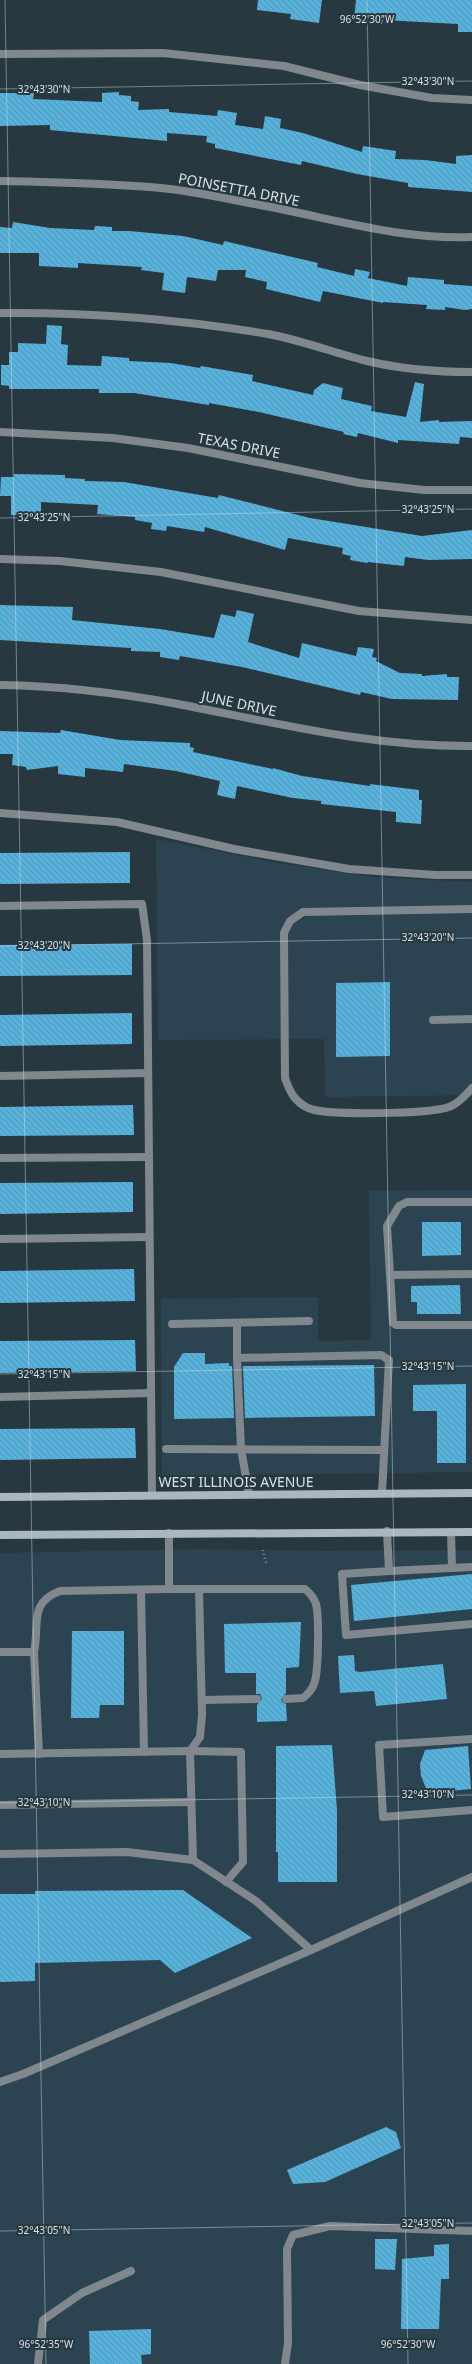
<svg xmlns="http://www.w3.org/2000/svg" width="472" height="2364" font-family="'Noto Sans',sans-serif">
  <defs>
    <pattern id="building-back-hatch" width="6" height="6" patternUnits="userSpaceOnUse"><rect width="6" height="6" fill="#58b1db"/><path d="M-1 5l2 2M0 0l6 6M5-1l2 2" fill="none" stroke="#5296b6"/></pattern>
  </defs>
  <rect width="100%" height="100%" fill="#283841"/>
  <g fill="#2c4451">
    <path d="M156,839L272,862L372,877L472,882V1095L325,1097L324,1039L158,1040Z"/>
    <path d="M472,1190V1472L162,1476L161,1299L318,1297V1341L371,1340L369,1191Z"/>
    <path d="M200,1549L326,1551L472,1550V2364H0V1553Z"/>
  </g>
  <g fill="url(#building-back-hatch)">
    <path d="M258,0H322L319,23L290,19L291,14L257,10Z"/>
    <path d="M356,0H472V32H458V24L383,20L382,24L354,20Z"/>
    <path d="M119,92V95L131,96V101L139,102L138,110L169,109V112L217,116L218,110L237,113L235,125L263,129L265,116L281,119L280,128L303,133L362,152L363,146L396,151L395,159L425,160L456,164V156L472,155V192L408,187V183L357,174L302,161L301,165L215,148V144L206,142L207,136L167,133V141L50,130V125L0,126V93H34L33,99L102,102V93Z"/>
    <path d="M13,222L50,228L94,230L95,226L112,227V231H129L183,236L223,245L224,241L318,263L317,267L354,276L355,269L370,272L368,278L407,286L408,277L444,280V284L472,286V309L465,310L445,307V310L426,309L427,305L383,302V303L323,291L320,302L266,289L267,282L245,277L246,270H218L216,281L187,277L185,293L162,290L164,273L141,270L142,267L78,263V268L39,266V253H0V227L12,228Z"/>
    <path d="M47,325L62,326L61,344L68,345L67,365L101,366L102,356L129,358V361L171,363L200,368L201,366L253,375L252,381L313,395L314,390L323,383L343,388L341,399L372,406L371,411L406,417L415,382L424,384L420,422L439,420V422L472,421V438L460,437L459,444L398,440V443L358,433L357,437L343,434L344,432L259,412L209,403V405L134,393H99V389H9V386L1,385V365H9V352H18V343L46,344Z"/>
    <path d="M14,474L65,475V478L85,479V481L124,482L218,498L219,495L310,518L422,536L472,530V559L428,560L405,557L404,566L368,562L367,563L350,560L351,556L342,554L343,548L288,538L285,550L205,527L204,532L167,526L166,531L151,529L152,523L135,520V517L97,514L98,505L41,502V515H11V496H0L1,477H14Z"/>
    <path d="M0,605L73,607L72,620L160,629L214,638L221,614L235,617L237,610L254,614L248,642L299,658L302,643L356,656L358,647L374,649L372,657L377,658L376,661L400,673L422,674V676L447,674V677H459L458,700L392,699L361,692L360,695L242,667L180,656L179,660L160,657V652L131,651V648L0,640Z"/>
    <path d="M61,730L120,740L190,743V747L194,748L193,752L273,769V768L302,776L370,786V784L419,790V800H422L421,824L396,822V812L321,804V801L293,798L237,786L235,799L217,795L220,781L176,771L124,764L123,772L85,768V777L58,774V766L27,770L26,767L12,765L13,754H0V731L60,733Z"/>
    <path d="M130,852V883L0,884V853Z"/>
    <path d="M132,944V975L0,976V945Z"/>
    <path d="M390,982V1056L336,1057V983Z"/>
    <path d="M132,1013V1044L0,1046V1015Z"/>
    <path d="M133,1105L134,1135L0,1136V1107Z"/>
    <path d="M133,1182V1212L0,1214V1183Z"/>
    <path d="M422,1222H461V1255L422,1256Z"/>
    <path d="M134,1269L135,1301L0,1303V1271Z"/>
    <path d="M460,1285L461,1314H417V1302H411V1286Z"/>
    <path d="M135,1340L136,1371L0,1373V1341Z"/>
    <path d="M183,1353H205V1364L229,1363V1366H232L234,1418L174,1419V1367Z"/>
    <path d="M374,1365L375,1416L245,1418L243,1366Z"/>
    <path d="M466,1384V1463H437V1411H413V1385Z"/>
    <path d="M135,1428L136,1458L0,1460V1429Z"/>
    <path d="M472,1574V1609L354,1621L351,1585Z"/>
    <path d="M301,1622L299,1667L286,1668V1693L281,1699L282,1702L286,1704L287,1721L257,1722V1705L262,1699L260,1694H256V1673H225L224,1624Z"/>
    <path d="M72,1631H124V1705H100L99,1718H71Z"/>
    <path d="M354,1655L355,1671L360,1672L443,1664L447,1699L376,1706L374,1691L340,1693L338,1656Z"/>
    <path d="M332,1745L337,1810V1882H278V1852H276V1746Z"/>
    <path d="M468,1746L471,1789L428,1793L421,1776L420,1764L425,1750Z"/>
    <path d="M183,1890L252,1938L175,1973L160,1960L35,1963V1981L0,1982V1894H35V1891Z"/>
    <path d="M386,2127L396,2132L401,2148L325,2182L293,2184L287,2170Z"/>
    <path d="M375,2239H397L395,2270L375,2269Z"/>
    <path d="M449,2244V2279H441L439,2329H401L402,2259L434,2256V2245Z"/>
    <path d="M151,2329V2354L141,2355L142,2364H90L89,2331Z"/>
  </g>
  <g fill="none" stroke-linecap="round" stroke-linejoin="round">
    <path stroke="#7d8a91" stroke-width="2.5" stroke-dasharray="1 3" stroke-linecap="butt" d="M263,1550L266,1563"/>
    <g stroke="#80888d" stroke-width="8">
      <path d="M0,54L163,53L284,66L360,85L432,98L472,100"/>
      <path d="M0,313C90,312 179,319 268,334C301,340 334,353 367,361C401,369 437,372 472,372"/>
      <path d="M0,559L60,561L161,572L359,611L472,620"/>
      <path d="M0,813L117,822L234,849L349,869L436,875H472"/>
      <path d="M0,906L142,904L147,940L152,1495"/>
      <path d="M472,909L303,912L290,921L284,933L285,1078C290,1092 294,1101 308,1108C326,1116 429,1114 449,1107C458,1104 466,1095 472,1088"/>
      <path d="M433,1020L472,1019"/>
      <path d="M0,1076L148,1073"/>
      <path d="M0,1158L149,1157"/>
      <path d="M472,1202H407L399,1206L387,1226L393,1323L396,1325H472"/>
      <path d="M0,1239L149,1237"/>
      <path d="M390,1275L472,1274"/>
      <path d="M172,1324L309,1321"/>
      <path d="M237,1358V1324"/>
      <path d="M0,1397L151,1393"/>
      <path d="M166,1449L384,1450"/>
      <path d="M249,1494L241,1449L237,1358L381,1355L389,1360L382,1493"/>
      <path d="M387,1531L389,1571L342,1574L346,1635L472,1624"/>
      <path d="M451,1532L452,1568"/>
      <path d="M389,1571L472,1567"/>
      <path d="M169,1589H199L202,1715L200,1737L190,1751L241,1752L243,1862L226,1882"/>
      <path d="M199,1589H305C310,1593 314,1598 316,1604C319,1615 319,1672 314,1684C312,1690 308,1694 303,1698L286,1699"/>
      <path d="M141,1590L144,1752"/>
      <path d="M0,1652H34C40,1625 28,1603 60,1591L169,1589V1533"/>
      <path d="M34,1652L39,1754"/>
      <path d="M202,1700L257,1699"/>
      <path d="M472,1739L379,1745L383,1817L472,1810"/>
      <path d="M0,1754L190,1751L193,1860"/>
      <path d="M0,1805L191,1802"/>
      <path d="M0,1854L127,1852L193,1860L256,1901L311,1950"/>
      <path d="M0,2082L23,2074L311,1950L472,1877"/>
      <path d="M38,2364L43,2320L82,2293L131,2271"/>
      <path d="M285,2364L288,2343L287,2249L293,2235L330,2226L472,2231"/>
    </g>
    <g stroke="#80888d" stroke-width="8">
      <path d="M0,181C54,182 107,183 161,188C194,191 227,199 260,205C331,218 399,240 472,237"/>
      <path d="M0,432L113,438L188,448L360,483L424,490H472"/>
      <path d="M0,685C59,686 120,693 178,704C276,723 372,747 472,746"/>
    </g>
    <g stroke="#aab7be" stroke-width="8">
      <path d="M0,1497L472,1493"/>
      <path d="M0,1535L472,1532"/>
    </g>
  </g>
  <path fill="none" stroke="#d7e1e7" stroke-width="1" stroke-opacity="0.45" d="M5,0L46,2364M367,0L408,2364M0,89L472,81M0,518L472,509M0,946L472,938M0,1374L472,1366M0,1803L472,1795M0,2231L472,2223"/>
  <g text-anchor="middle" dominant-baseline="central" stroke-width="4" stroke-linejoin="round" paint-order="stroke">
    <g font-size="14" fill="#d7e1e7" stroke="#283841">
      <text transform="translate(239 189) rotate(11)">POINSETTIA DRIVE</text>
      <text transform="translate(239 445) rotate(11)">TEXAS DRIVE</text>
      <text transform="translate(239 703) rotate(12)">JUNE DRIVE</text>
      <text x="236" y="1481">WEST ILLINOIS AVENUE</text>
    </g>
  </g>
  <g font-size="10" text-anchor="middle" fill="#d7e1e7" stroke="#283841" stroke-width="4" stroke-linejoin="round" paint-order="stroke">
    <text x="367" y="23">96°52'30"W</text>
    <text x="428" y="85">32°43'30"N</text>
    <text x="44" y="93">32°43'30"N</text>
    <text x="428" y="513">32°43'25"N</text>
    <text x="44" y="521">32°43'25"N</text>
    <text x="428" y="941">32°43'20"N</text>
    <text x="44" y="949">32°43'20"N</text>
    <text x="428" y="1370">32°43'15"N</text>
    <text x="44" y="1378">32°43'15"N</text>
    <text x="428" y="1798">32°43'10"N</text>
    <text x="44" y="1806">32°43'10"N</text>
    <text x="428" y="2227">32°43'05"N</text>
    <text x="44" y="2234">32°43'05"N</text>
    <text x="46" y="2348">96°52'35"W</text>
    <text x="408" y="2348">96°52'30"W</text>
  </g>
</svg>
